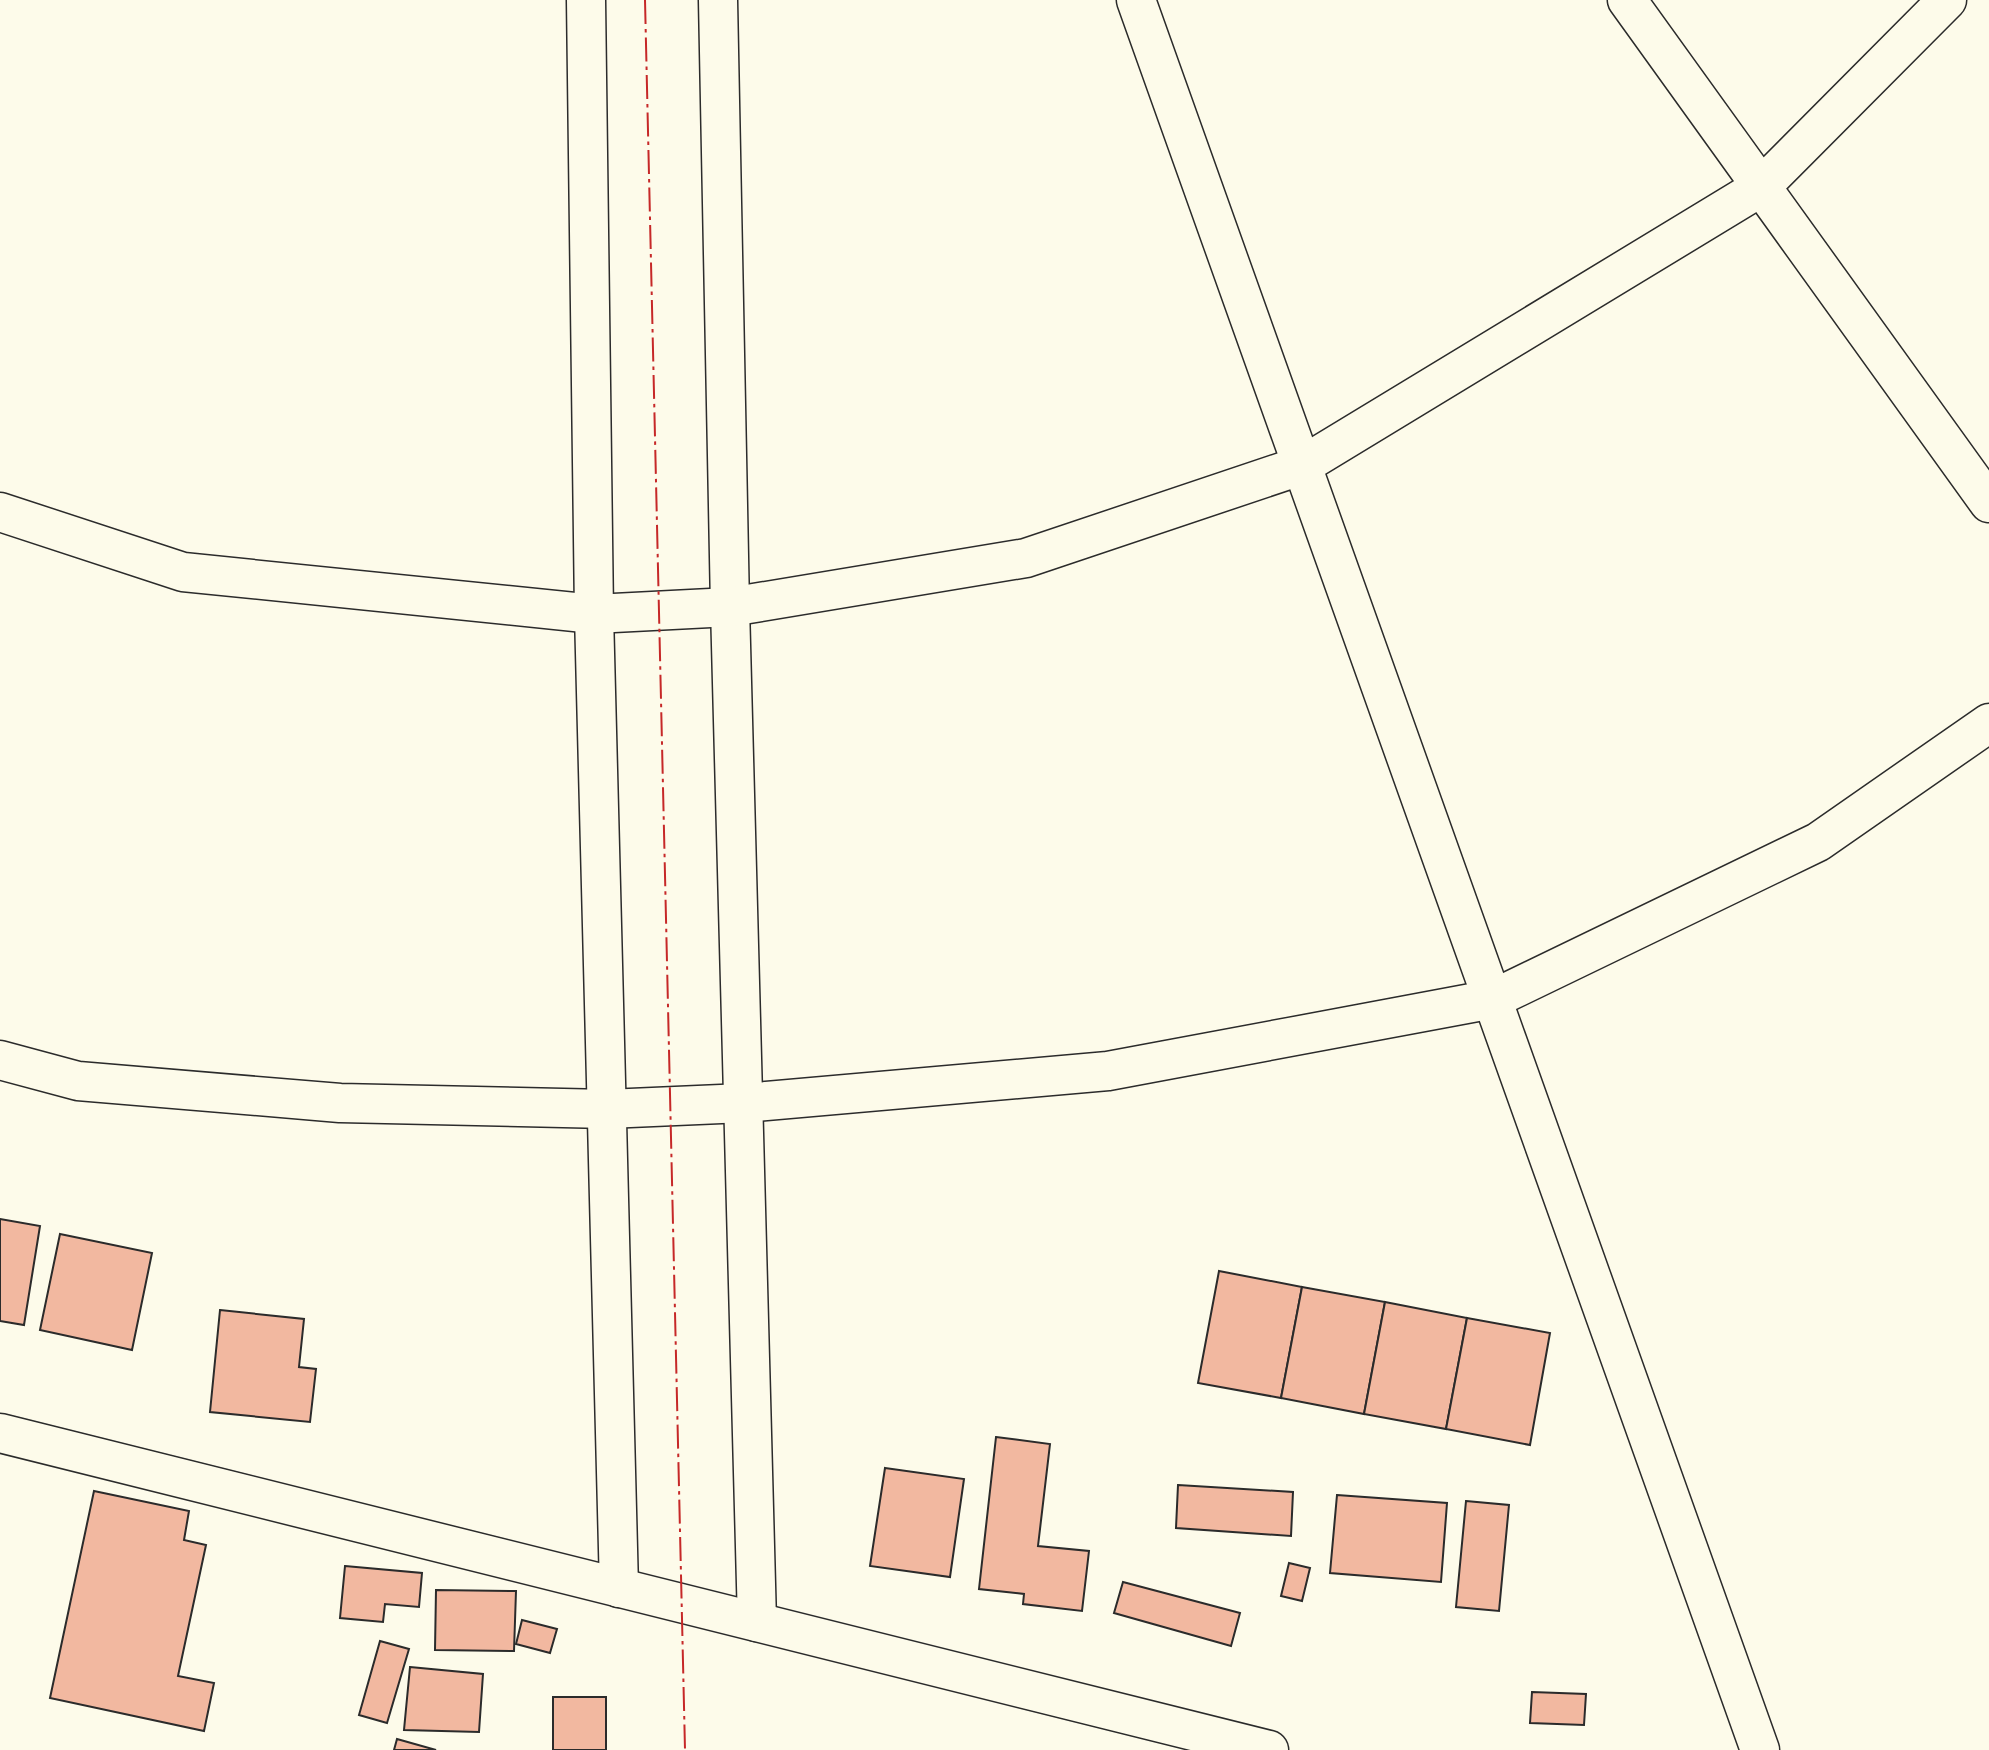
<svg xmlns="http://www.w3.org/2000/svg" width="1989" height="1750" font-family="Quicksand,sans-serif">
  <rect width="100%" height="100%" fill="#fdfbea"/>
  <g fill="#f2b8a0" stroke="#2b2b2b" stroke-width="2">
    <path d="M0,1219L40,1226L24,1325L0,1321Z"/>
    <path d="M60,1234L152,1253L132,1350L40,1330Z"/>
    <path d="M1219,1271L1302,1287L1281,1398L1198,1383Z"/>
    <path d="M1302,1287L1385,1302L1364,1414L1281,1398Z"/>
    <path d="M1385,1302L1467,1318L1446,1429L1364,1414Z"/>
    <path d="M220,1310L304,1319L299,1367L316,1369L310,1422L210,1412Z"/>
    <path d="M1467,1318L1550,1333L1530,1445L1446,1429Z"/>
    <path d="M996,1437L1050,1444L1038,1546L1089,1551L1082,1611L1023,1604L1024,1594L979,1589Z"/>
    <path d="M885,1468L964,1479L950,1577L870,1566Z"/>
    <path d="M1178,1485L1293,1492L1291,1536L1176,1528Z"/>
    <path d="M94,1491L189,1511L184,1540L206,1545L178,1676L214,1683L204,1731L50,1698Z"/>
    <path d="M1337,1495L1447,1503L1441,1582L1330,1573Z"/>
    <path d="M1466,1501L1509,1505L1499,1611L1456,1607Z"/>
    <path d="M1289,1563L1310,1568L1302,1601L1281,1596Z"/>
    <path d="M345,1566L422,1573L419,1607L385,1604L383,1622L340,1618Z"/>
    <path d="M1123,1582L1240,1613L1231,1646L1114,1613Z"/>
    <path d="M436,1590L516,1591L514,1651L435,1650Z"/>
    <path d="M522,1620L557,1629L550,1653L516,1644Z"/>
    <path d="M380,1641L409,1649L387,1723L359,1715Z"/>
    <path d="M410,1667L483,1674L479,1732L404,1730Z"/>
    <path d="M1532,1692L1586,1694L1584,1725L1530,1723Z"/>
    <rect x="553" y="1697" width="53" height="53"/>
    <path d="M397,1739L436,1750H394Z"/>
  </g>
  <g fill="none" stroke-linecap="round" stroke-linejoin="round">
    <defs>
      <g id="minor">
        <path d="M586,0L594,614L619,1588"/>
        <path d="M718,0L730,607L757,1622"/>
        <path d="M1136,0L1760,1750"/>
        <path d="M1627,0L1989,503"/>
        <path d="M0,512L183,572L594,614L730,607L1026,558L1303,465L1761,187L1947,0"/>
        <path d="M0,1060L78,1081L340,1103L607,1109L744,1103L1108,1071L1493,999L1818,842L1989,723"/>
        <path d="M0,1433L1269,1750"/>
      </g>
    </defs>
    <use href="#minor" stroke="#2b2b2b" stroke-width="41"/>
    <use href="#minor" stroke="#fdfbea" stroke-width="38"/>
    <path stroke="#c62828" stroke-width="2" stroke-dasharray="24 5 3.5 5" stroke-linecap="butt" d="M645,0L685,1750"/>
  </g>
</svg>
